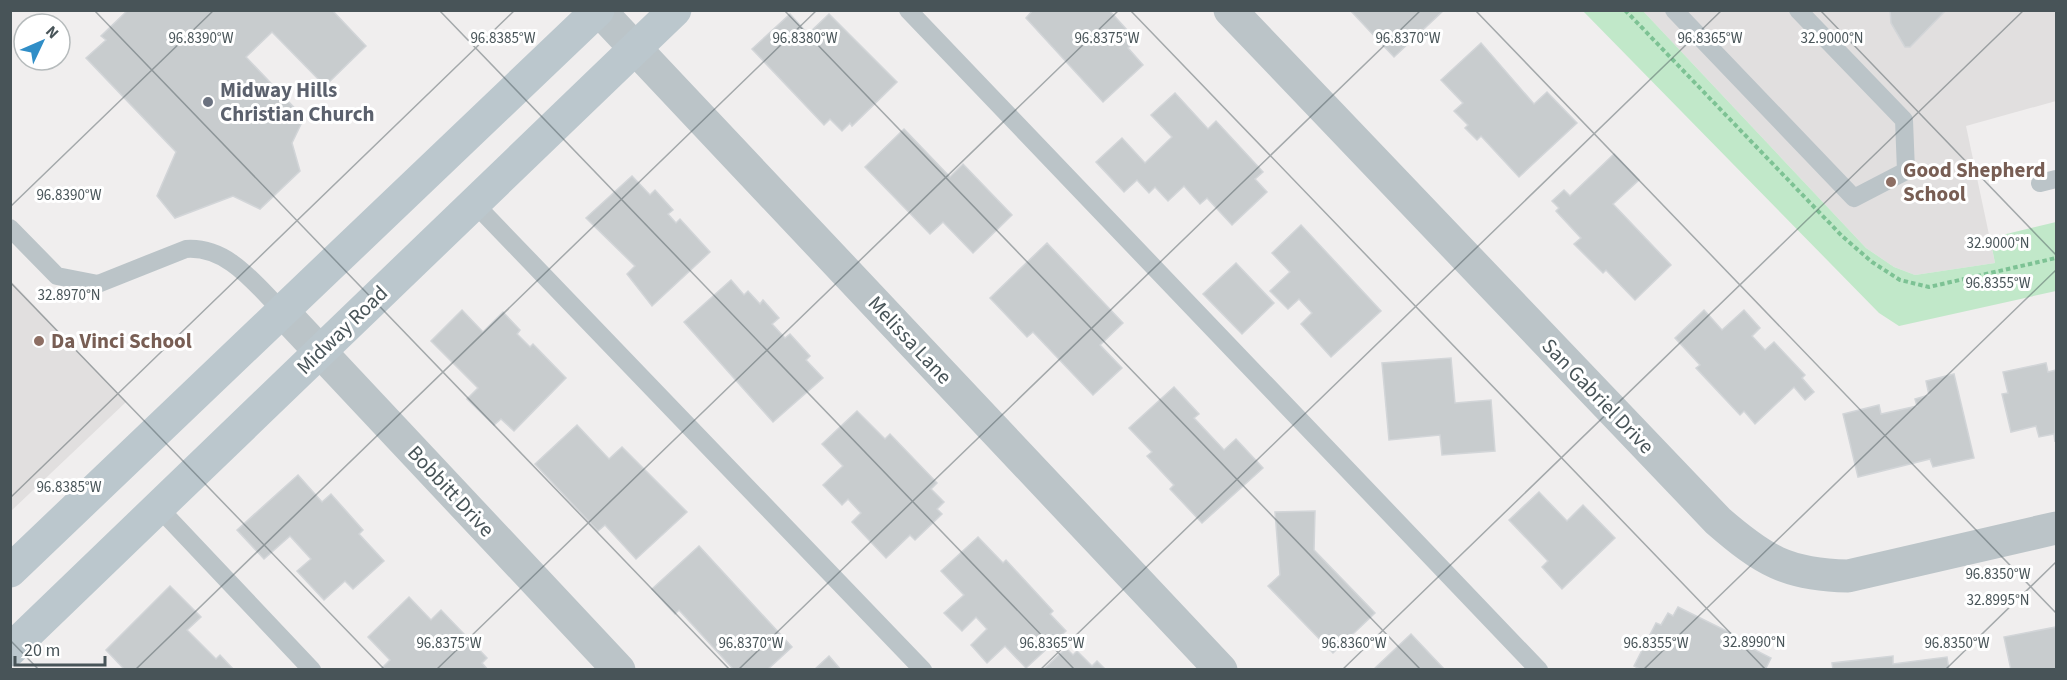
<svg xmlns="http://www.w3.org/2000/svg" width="2067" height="680" font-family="'Source Sans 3',sans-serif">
  <rect width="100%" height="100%" fill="#f0eeee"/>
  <g fill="#e1dfdf">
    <path d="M1643,11H2056V101L1966,126L1995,263L1915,275L1894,267L1866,248Z"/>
    <path d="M11,281L126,402L11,511Z"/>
  </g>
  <path fill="#c1e8c9" d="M1583,11H1643L1866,248L1894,267L1915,275L1995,263L1990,238L2056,222V291L1899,326L1879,313Z"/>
  <g fill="#c8ccce" stroke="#d2d5d8" stroke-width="1.5">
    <path d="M128,10H332L366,46L325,86L272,32L246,57L304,118L292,143L300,171L260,209L233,196L175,218L157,196L176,152L86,58L106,40L101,36Z"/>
    <path d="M1033,10H1109L1136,40L1128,48L1143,65L1103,102L1026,18Z"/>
    <path d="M1350,10H1444L1394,57Z"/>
    <path d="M1890,10H1946L1910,47H1905L1891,23Z"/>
    <path d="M790,14L808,34L829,14L897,82L852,126L850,123L842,131L830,119L824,125L752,49Z"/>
    <path d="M1481,43L1534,104L1547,92L1577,123L1519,177L1481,136L1477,140L1465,128L1468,125L1454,111L1463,103L1441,80Z"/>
    <path d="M1175,93L1208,129L1216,121L1263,172L1255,179L1267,192L1232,225L1207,198L1200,204L1184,186L1168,201L1155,187L1149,193L1137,180L1124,192L1096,162L1122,138L1145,163L1172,137L1151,115Z"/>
    <path d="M904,129L950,177L963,164L1012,215L973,253L943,222L930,234L865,167Z"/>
    <path d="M1614,154L1639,180L1613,204L1671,265L1635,300L1606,270L1603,273L1574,244L1581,238L1556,211L1559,208L1552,201L1564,190L1570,196Z"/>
    <path d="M632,176L650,195L655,190L673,210L668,214L676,223L680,219L710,252L652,306L627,274L635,266L586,218Z"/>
    <path d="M1301,225L1381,311L1331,357L1301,324L1312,313L1299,299L1288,309L1270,291L1290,272L1272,253Z"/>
    <path d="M1047,243L1123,323L1100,345L1122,368L1093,395L1033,332L1027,337L990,298Z"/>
    <path d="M1236,263L1274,303L1242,334L1203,294Z"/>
    <path d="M731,280L744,295L748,291L760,304L763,300L779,318L772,324L785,338L790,334L810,356L806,360L823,378L773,422L684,322Z"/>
    <path d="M462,310L483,332L503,312L520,330L517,334L530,347L533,344L566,378L514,431L501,419L494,425L467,399L478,388L431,341Z"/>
    <path d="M1704,310L1722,330L1744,310L1760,328L1752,336L1765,350L1774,342L1805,375L1802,378L1814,392L1805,400L1794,387L1755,424L1744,411L1740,415L1696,368L1700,365L1675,338Z"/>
    <path d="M1451,358L1455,403L1491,400L1495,451L1442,455L1440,435L1389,440L1382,363Z"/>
    <path d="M2046,363L2048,372L2056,370L2055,442L2054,434L2039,437L2036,426L2011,432L2002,394L2008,393L2003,372Z"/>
    <path d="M1954,374L1974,458L1933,467L1930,459L1858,477L1843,414L1879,405L1881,414L1917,406L1915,399L1929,395L1926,381Z"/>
    <path d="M1174,387L1199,414L1194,418L1224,450L1236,439L1263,468L1202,523L1170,489L1174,485L1147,456L1152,452L1129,428Z"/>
    <path d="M857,411L885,439L890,434L937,483L931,489L944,502L937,509L942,514L915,540L910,535L886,558L852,522L861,513L848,499L842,505L823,485L843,466L822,444Z"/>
    <path d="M577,425L609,459L622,447L687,512L636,559L605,525L598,531L535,464Z"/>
    <path d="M298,475L322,502L331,494L363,530L359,534L384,561L353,589L345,581L324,600L297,571L311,559L290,536L264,559L237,530Z"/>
    <path d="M1539,492L1567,521L1583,505L1615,538L1562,589L1542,567L1548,561L1509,520Z"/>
    <path d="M1315,511L1314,550L1375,613L1333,653L1268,586L1280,575L1275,512Z"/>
    <path d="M978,537L1003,563L1006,560L1053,611L1050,614L1066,631L1026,668L1005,646L987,663L971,645L987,629L976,617L962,631L944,613L964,595L941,571Z"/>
    <path d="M699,546L792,647L767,670H734L679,610L675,614L652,589Z"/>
    <path d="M170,586L201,617L187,630L216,659L220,655L234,670H125L106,650Z"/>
    <path d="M409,597L431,620L441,610L487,658L482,663L488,670H380L390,660L368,637Z"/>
    <path d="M1678,607L1755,645L1753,649L1771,658L1765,670H1641L1634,666L1656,623L1661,625L1668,613L1673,616Z"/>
    <path d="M2056,627V670H2011L2004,637Z"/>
    <path d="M1411,634L1445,670H1373Z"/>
    <path d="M1066,648L1073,655L1077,651L1092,666L1097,661L1106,670H1043Z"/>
    <path d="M829,656L841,670H814Z"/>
    <path d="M1893,656V664L1947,657L1949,670H1833L1832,663Z"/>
  </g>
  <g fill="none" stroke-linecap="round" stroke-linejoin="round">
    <path stroke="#7dc294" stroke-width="4" stroke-dasharray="4.5 3" stroke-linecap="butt" d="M1625,10L1842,236L1872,262L1900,280L1929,287L2056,258"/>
    <g stroke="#bbc4c8" stroke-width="18">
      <path d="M908,10L1539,670"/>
      <path d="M1674,10L1854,198L1906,171L1904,120L1798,10"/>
      <path d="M2040,183L2056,179"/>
      <path d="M474,203L923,670"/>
      <path d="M10,228L57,276L98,284L186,249C228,246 255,284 283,312"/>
      <path d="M158,507L312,670"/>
    </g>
    <g stroke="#bbc4c8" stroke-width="33">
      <path d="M599,10L1221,670"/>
      <path d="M1230,10L1718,521C1763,560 1787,575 1848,576L2056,528"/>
      <path d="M283,312L619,670"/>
    </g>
    <g stroke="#bbc7cd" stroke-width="33">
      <path d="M10,571L598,10"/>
      <path d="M10,650L675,10"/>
    </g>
  </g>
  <path fill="none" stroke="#485458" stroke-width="1.5" stroke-opacity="0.45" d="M94,10L730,670M439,10L1075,670M784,10L1421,670M1130,10L1766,670M1475,10L2056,613M1820,10L2056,255M10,207L214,10M10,282L385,670M10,498L515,10M10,640L39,670M135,670L817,10M436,670L1119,10M738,670L1421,10M1040,670L1722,10M1342,670L2024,10M1643,670L2056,270M1945,670L2056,562"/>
  <circle fill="#6b7280" stroke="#fff" stroke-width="2" cx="208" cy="102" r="6"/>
  <g fill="#8d6e63" stroke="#fff" stroke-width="2">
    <circle cx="1891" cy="182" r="6"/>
    <circle cx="39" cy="341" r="6"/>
  </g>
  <g text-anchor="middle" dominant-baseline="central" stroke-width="6" stroke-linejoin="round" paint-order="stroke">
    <g font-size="21" font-weight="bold" fill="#5b616d" stroke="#fff" text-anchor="start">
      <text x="220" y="90">Midway Hills<tspan x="220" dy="24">Christian Church</tspan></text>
    </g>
    <g font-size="21" font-weight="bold" fill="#785e54" stroke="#fff" text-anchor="start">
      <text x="1903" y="170">Good Shepherd<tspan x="1903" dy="24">School</tspan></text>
      <text x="51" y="341">Da Vinci School</text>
    </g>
    <g font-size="21" fill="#485458" stroke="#fff">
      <text transform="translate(342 330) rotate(-44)">Midway Road</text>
      <text transform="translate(910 340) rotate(47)">Melissa Lane</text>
      <text transform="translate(1598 396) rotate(46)">San Gabriel Drive</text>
      <text transform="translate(451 491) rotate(47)">Bobbitt Drive</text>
    </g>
  </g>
  <g font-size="15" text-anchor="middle" fill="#485458" stroke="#fff" stroke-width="6" stroke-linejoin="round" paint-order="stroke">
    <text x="201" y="43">96.8390°W</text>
    <text x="503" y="43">96.8385°W</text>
    <text x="805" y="43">96.8380°W</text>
    <text x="1107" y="43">96.8375°W</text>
    <text x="1408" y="43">96.8370°W</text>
    <text x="1710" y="43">96.8365°W</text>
    <text x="1832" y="43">32.9000°N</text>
    <text x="69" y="200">96.8390°W</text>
    <text x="1998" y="248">32.9000°N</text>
    <text x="1998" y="288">96.8355°W</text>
    <text x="69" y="300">32.8970°N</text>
    <text x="69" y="492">96.8385°W</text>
    <text x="1998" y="579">96.8350°W</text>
    <text x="1998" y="605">32.8995°N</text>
    <text x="1754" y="647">32.8990°N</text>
    <text x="449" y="648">96.8375°W</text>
    <text x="751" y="648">96.8370°W</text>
    <text x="1052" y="648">96.8365°W</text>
    <text x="1354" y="648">96.8360°W</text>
    <text x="1656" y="648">96.8355°W</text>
    <text x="1957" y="648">96.8350°W</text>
  </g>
  <rect width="2067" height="680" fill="none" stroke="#485458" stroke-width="24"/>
  <g transform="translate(42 42) rotate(46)"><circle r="28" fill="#ffffff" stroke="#b6bbbc" stroke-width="1.5"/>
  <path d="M0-4.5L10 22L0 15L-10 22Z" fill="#308ec7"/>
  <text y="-9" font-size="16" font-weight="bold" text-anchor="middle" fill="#485458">N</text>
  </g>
  <path d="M15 656v9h90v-9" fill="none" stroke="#485458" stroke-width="3"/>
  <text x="24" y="656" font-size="18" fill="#485458" stroke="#ffffff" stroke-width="4.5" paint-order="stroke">20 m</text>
</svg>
